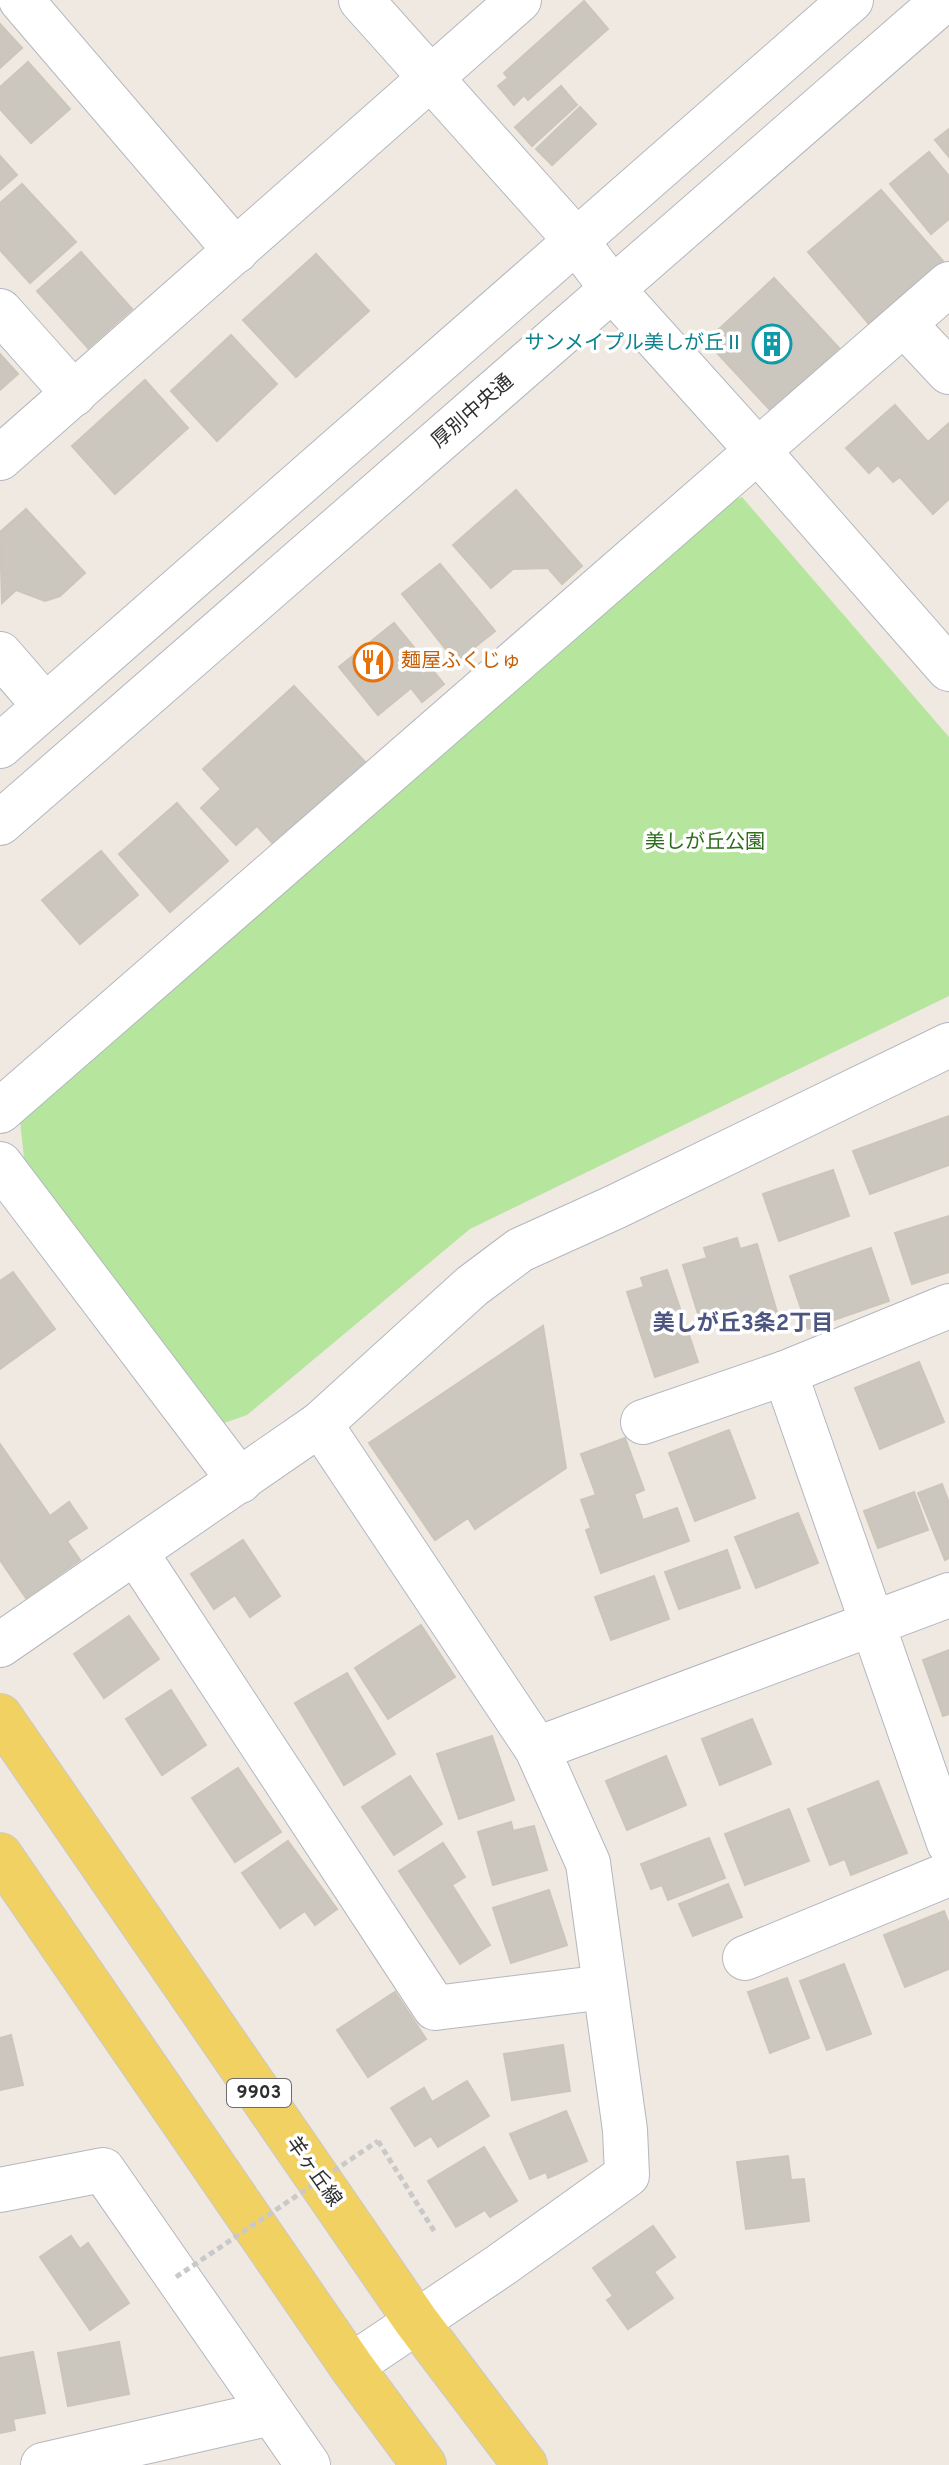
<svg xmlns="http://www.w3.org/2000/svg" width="949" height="2465" font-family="Overpass,'Noto Sans JP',sans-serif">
  <rect width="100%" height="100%" fill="#efe9e1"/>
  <path fill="#b6e59e" d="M742,497L949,737V996L470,1229L247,1415L221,1424L24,1158L20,1121L720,505Z"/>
  <g fill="#cbc7bf" stroke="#cbc5ba" stroke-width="2">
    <path d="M584,1L608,29L528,100L524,95L514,105L498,86L508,78L504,73Z"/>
    <path d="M0,24L22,48L0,68Z"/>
    <path d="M28,62L70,109L31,143L0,109V87Z"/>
    <path d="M561,86L577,105L532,146L515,127Z"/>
    <path d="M580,107L596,124L552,165L536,149Z"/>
    <path d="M949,129V157L935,140Z"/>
    <path d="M929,152L949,176V219L931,234L890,184Z"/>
    <path d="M0,156L17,175L0,190Z"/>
    <path d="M22,184L76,242L30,283L0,250V203Z"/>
    <path d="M881,190L943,261L869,324L808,252Z"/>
    <path d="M81,252L132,309L88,348L37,291Z"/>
    <path d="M316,254L369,311L296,377L243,320Z"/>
    <path d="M774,278L839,348L771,411L706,341Z"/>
    <path d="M231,335L277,384L217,441L171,391Z"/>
    <path d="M0,354L18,374L0,390Z"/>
    <path d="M145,380L188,428L115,494L72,446Z"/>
    <path d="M895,405L928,442L949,423V499L933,514L900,477L893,482L878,465L869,473L846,448Z"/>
    <path d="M516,490L582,566L562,584L548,568L513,569L491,588L453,545Z"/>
    <path d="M26,509L85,573L60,596L45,601L16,590L2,603L0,532Z"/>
    <path d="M440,564L495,631L456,662L402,594Z"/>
    <path d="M394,623L444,684L422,702L411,688L378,715L339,667Z"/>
    <path d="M294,686L368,765L277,848L257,826L236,845L201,808L221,789L203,769Z"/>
    <path d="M177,803L228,861L170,912L119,854Z"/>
    <path d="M101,851L138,895L80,944L42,900Z"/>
    <path d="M949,1116V1165L870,1194L853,1151Z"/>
    <path d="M833,1170L849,1216L779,1241L763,1194Z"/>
    <path d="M949,1216V1272L912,1284L895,1233Z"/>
    <path d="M737,1238L740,1249L757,1244L779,1319L735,1332L732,1322L703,1330L683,1265L707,1258L704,1248Z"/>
    <path d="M871,1248L889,1301L808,1329L790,1276Z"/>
    <path d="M667,1270L698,1362L655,1377L627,1292L644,1287L641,1278Z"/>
    <path d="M13,1272L55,1329L0,1369V1281Z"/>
    <path d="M543,1326L566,1468L475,1529L468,1518L435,1540L369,1443Z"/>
    <path d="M919,1362L944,1422L880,1449L855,1388Z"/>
    <path d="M729,1430L755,1498L695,1521L669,1453Z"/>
    <path d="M625,1438L644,1490L634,1494L643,1520L677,1508L689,1541L601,1573L586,1530L591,1528L581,1500L596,1495L581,1454Z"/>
    <path d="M0,1444L50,1516L69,1502L87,1528L67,1541L80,1560L26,1598L0,1560Z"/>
    <path d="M942,1484L949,1503V1558L945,1560L918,1493Z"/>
    <path d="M914,1492L928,1530L878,1548L864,1511Z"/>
    <path d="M798,1513L818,1563L756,1588L735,1537Z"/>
    <path d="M243,1540L280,1596L250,1617L235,1595L214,1609L191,1574Z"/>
    <path d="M727,1550L740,1588L679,1609L665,1572Z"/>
    <path d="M654,1576L669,1619L611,1640L595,1597Z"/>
    <path d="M129,1616L159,1659L104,1698L74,1654Z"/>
    <path d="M421,1625L455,1677L388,1719L355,1668Z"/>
    <path d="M949,1650V1714L943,1716L923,1660Z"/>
    <path d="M347,1673L395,1754L344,1785L295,1703Z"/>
    <path d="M171,1690L206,1745L162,1775L126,1719Z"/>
    <path d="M752,1719L771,1764L720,1785L702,1739Z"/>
    <path d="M492,1736L514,1800L459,1819L437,1754Z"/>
    <path d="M666,1756L686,1805L627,1830L606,1781Z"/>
    <path d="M238,1768L281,1832L235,1862L192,1798Z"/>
    <path d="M410,1776L442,1824L394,1855L362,1807Z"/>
    <path d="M878,1781L907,1853L851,1875L845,1859L830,1865L808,1809Z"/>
    <path d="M789,1809L809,1861L745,1885L725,1834Z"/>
    <path d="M511,1822L513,1831L534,1826L547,1870L493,1885L478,1832Z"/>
    <path d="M709,1838L725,1878L668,1900L662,1885L651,1889L641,1864Z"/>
    <path d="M288,1841L337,1909L315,1925L305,1911L280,1928L242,1873Z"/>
    <path d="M443,1843L465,1877L452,1885L490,1945L460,1964L399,1871Z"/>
    <path d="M728,1884L742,1917L693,1936L679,1904Z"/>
    <path d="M549,1890L567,1945L511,1963L493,1908Z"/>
    <path d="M944,1911L949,1924V1969L905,1987L884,1935Z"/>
    <path d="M844,1964L871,2034L827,2050L800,1981Z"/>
    <path d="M787,1978L809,2038L770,2053L748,1992Z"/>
    <path d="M395,1992L426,2039L368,2077L337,2030Z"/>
    <path d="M11,2035L23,2085L0,2090V2038Z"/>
    <path d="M563,2045L570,2091L512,2100L504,2054Z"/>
    <path d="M467,2081L489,2116L438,2147L431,2136L415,2146L391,2108L424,2088L432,2102Z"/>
    <path d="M566,2111L587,2161L548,2178L546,2172L530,2179L510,2134Z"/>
    <path d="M484,2147L517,2201L490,2217L485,2210L456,2227L428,2181Z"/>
    <path d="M788,2156L791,2180L804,2179L809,2221L746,2229L737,2162Z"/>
    <path d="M653,2226L675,2257L654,2272L673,2298L628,2329L607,2300L613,2296L593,2268Z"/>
    <path d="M71,2236L80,2249L88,2243L129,2303L90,2330L40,2257Z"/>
    <path d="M119,2342L129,2394L68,2406L58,2353Z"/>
    <path d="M33,2352L45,2413L13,2419L15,2430L0,2433V2358Z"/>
  </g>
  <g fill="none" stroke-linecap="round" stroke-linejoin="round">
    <defs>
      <g id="minor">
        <path d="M21,0L236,251"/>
        <path d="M361,0L575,239L613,290L758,451L949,669"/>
        <path d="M0,311L74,394"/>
        <path d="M904,324L949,372"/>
        <path d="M0,458L519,0"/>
        <path d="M0,654L45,706"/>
        <path d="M0,746L851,0"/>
        <path d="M0,823L944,0"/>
        <path d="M0,1111L949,284"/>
        <path d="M0,1164L240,1481"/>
        <path d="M785,1373L949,1843"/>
        <path d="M643,1422L785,1373L949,1306"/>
        <path d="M320,1424L537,1749"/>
        <path d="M136,1553L435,2008L605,1987"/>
        <path d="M0,1645L320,1424L472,1286L520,1250L615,1207L949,1045"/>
        <path d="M745,1958L949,1874"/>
        <path d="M0,2190L103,2170L308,2465"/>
        <path d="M351,2366L501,2265L627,2175L625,2130L588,1863L537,1749L949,1595"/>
        <path d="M43,2465L271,2413"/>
      </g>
      <g id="major">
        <path d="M0,1716L416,2321L525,2465"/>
        <path d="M0,1855L351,2366L424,2465"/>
      </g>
    </defs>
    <use href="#minor" stroke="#b4b7c1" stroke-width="46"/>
    <use href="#major" stroke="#c9c9c9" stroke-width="46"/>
    <path stroke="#c9c9c9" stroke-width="5" stroke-dasharray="6 4" stroke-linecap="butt" d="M378,2141L436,2234"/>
    <use href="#minor" stroke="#fff" stroke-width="44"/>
    <use href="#major" stroke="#f2d163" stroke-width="44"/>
    <path stroke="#c9c9c9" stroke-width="5" stroke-dasharray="6 4" stroke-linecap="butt" d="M176,2277L378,2141"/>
  </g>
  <defs>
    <symbol id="building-ring" viewBox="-11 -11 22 22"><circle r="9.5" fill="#fff" stroke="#0f9aa8" stroke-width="1.5"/><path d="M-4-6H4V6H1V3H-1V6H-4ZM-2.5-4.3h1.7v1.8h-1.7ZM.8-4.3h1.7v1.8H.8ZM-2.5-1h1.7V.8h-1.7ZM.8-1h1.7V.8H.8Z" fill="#0f9aa8"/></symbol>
    <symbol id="restaurant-ring" viewBox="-11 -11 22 22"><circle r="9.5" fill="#fff" stroke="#e8710a" stroke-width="1.5"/><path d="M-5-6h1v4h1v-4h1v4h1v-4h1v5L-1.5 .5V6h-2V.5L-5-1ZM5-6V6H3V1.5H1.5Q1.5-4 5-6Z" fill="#e8710a"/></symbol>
  </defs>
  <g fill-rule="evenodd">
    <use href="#building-ring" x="750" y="322" width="44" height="44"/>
    <use href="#restaurant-ring" x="351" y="640" width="44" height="44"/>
  </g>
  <g text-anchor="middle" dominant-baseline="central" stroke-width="7" stroke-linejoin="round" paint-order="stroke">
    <rect fill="#fff" stroke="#6d6d6d" stroke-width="2" x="227" y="2079" width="64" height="28" rx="6"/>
    <g font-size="18" font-weight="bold" fill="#2e2e2e">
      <text x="259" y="2093">9903</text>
    </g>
    <g font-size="20" fill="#0d838f" stroke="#fff" text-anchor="end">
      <text x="744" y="344">サンメイプル美しが丘Ⅱ</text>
    </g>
    <g font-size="20" fill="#2e2e2e" stroke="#fff">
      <text transform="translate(473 412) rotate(-41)">厚別中央通</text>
      <text transform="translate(313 2172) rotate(55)">羊ヶ丘線</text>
    </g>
    <g font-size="20" fill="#c56008" stroke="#fff" text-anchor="start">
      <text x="401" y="662">麺屋ふくじゅ</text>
    </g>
    <g font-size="20" fill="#2c6e1b" stroke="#fff">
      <text x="705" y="843">美しが丘公園</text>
    </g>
    <g font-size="22" font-weight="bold" fill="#4d5680" stroke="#fff">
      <text x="743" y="1324">美しが丘3条2丁目</text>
    </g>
  </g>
</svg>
